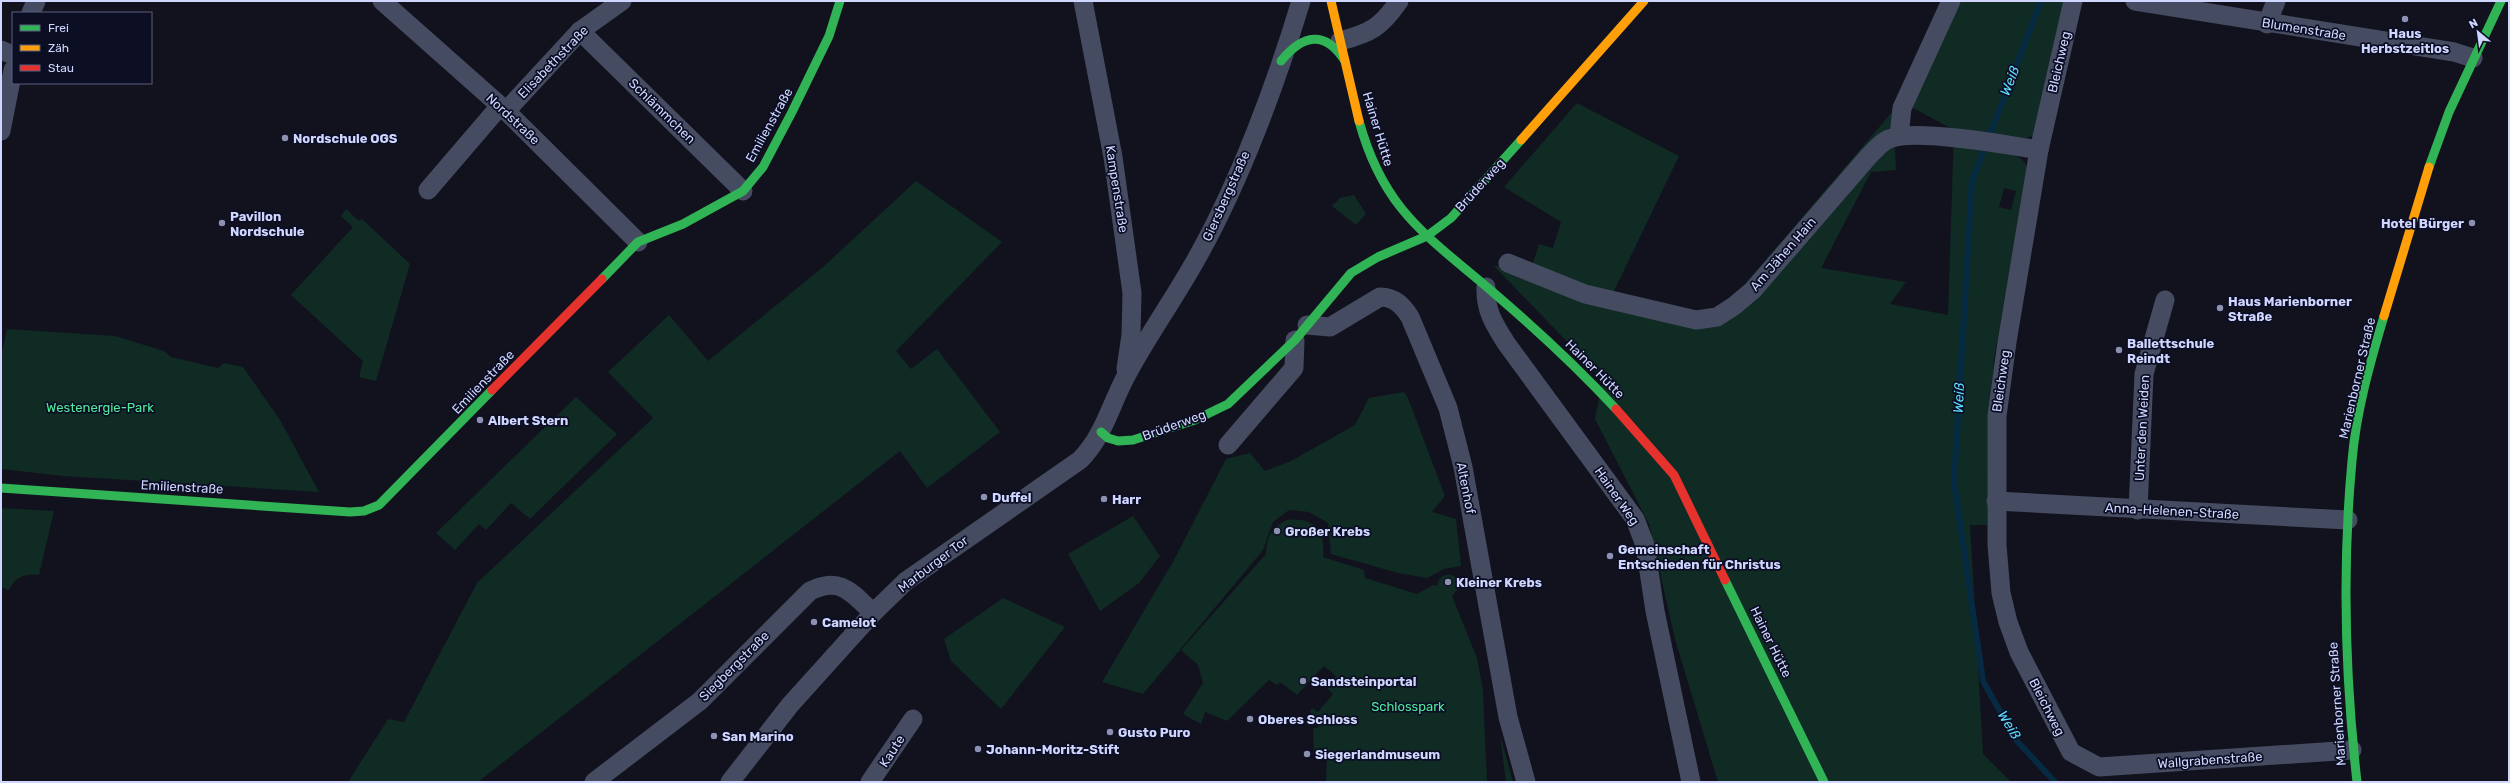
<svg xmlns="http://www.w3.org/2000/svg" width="2510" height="783" font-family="Rubik,sans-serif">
  <rect width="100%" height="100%" fill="#12121e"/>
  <g fill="#0f2b24" fill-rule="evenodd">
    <path d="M1943,1H2065L2035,135L1990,151C2004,154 2024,153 2027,168L1994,359L1988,469L1987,525H1970L1983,754L2011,782H1718L1675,639L1649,524L1595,419L1603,379L1494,266H1532L1539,244L1553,248L1561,222L1504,187L1577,103L1679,156L1613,293L1715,319L1893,111L1896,170L1871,172L1821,268L1906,282L1890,304L1948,315L1954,130L1902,102ZM2004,188L2016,191L2011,210L1999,207Z"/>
    <path d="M916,181L1002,242L896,351L911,369L937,349L1000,432L927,488L900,451L478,782H348L388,719L404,722L477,583L653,418L608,372L669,315L708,361L823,267Z"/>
    <path d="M1354,195L1366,214L1356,225L1332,206L1340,198Z"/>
    <path d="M346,209L359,221L362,219L410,264L376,381L359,377L363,361L291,295L353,227L341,216Z"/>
    <path d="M7,329L115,336L164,351L171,357L218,368L224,363L243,367L280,420L319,492L64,476L1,469V356Z"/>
    <path d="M1404,392L1408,398L1445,496L1432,512L1456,519L1461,566L1444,569L1427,578L1398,573L1331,554L1328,523L1309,512L1289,510L1273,522L1263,550L1143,694L1102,682L1174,560L1226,459L1250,453L1265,471L1291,461L1355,425L1369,398Z"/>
    <path d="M576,397L617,434L530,519L511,503L486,530L479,524L455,550L436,533Z"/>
    <path d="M1,508L54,511L39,575C25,573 15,577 9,590L1,587Z"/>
    <path d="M1133,516L1160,556L1139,583L1100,611L1068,554Z"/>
    <path d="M1287,520C1314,516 1326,532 1323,557L1364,570L1365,578L1417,594L1433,585L1437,586C1440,570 1458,571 1459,587L1452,596L1477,658L1483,690L1487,782H1326L1327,754L1314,753L1313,729L1319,727L1310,712L1312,708L1318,712L1333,694L1326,687L1336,676L1324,666L1297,695L1280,682L1277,685L1269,680L1227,721L1205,712L1201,724L1183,714L1203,683L1198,665L1181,650L1266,554C1267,537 1270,528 1287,520Z"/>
    <path d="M1003,598L1065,627L1001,709L951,661L944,639Z"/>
    <path d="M1500,735L1513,782H1506Z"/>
  </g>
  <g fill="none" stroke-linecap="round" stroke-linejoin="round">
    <path stroke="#052a41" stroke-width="6" d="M2041,1L1972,181L1954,481L1983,681L2016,740L2055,782"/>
    <g stroke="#454b60" stroke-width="19">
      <path d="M382,1L506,111L638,242"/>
      <path d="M1083,1L1113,157L1132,293L1131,335L1126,369"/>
      <path d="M2073,1L2039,150L2007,342L1997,416V545L2001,593L2008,622L2019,652L2071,752L2099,767L2352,750"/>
      <path d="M2135,1L2454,52L2473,58"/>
      <path d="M31,13L36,1"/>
      <path d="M2267,24L2276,1"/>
      <path d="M580,31L743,191"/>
      <path d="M1340,41C1371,33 1381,27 1399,1"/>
      <path d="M1,50L13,55"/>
      <path d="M506,111L580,31L622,1"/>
      <path d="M1,131L13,70"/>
      <path d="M1899,136L1902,108L1951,1"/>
      <path d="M428,190L500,106"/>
      <path d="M1508,263L1585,294L1696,320L1717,317L1734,306L1753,290L1868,157C1874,151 1881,142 1889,139C1914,128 2009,145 2039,150"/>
      <path d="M1486,287C1485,310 1494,324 1506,343L1635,519L1645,545L1655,611L1691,782"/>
      <path d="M1307,325L1330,327L1380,297C1395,297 1403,306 1410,317L1448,408L1463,467L1508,717L1526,782"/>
      <path d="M1228,445L1294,368L1295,340"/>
      <path d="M1996,501L2348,520"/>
      <path d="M2138,510L2144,374L2165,300"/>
      <path d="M594,782L700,701L810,591C841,576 852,593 873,613"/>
      <path d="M730,782L790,705L873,613L906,581L1080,460C1103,437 1110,407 1125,378C1147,336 1175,298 1198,256C1240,181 1276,84 1301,1"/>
      <path d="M870,782L913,719"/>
    </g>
    <g stroke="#30b455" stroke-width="9">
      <path d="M1281,61C1303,34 1325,30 1345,61"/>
      <path d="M1359,121C1384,212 1428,236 1495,294C1537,330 1578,368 1616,409"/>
      <path d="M2429,167L2449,112L2501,1"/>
      <path d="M602,279L638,242L683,224L743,191L763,167L792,112L829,36L840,1"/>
      <path d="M1101,432L1108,438L1118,441L1133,440L1195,420L1228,404L1295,340L1351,273L1378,257L1427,236L1451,218L1521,140"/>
      <path d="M1,488L350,512L364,511L379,505L492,390"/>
      <path d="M1725,580L1824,782"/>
      <path d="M2357,782C2345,676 2342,568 2352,461C2356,412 2370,363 2384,316"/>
    </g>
    <g stroke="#ff9f0a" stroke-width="9">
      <path d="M1331,1L1359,121"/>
      <path d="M1521,140L1644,1"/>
      <path d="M2384,316L2429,167"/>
    </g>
    <g stroke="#e5322d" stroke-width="9">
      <path d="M492,390L602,279"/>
      <path d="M1616,409L1674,475L1725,580"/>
    </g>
  </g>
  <g fill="#8d91b0" stroke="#0c0e24" stroke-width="1.5">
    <circle cx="2405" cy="19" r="4"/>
    <circle cx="285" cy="138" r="4"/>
    <circle cx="222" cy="223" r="4"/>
    <circle cx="2472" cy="223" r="4"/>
    <circle cx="2220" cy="308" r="4"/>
    <circle cx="2119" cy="350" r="4"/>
    <circle cx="480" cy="420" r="4"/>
    <circle cx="984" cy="497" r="4"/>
    <circle cx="1104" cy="499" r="4"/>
    <circle cx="1277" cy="531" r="4"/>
    <circle cx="1610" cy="556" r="4"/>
    <circle cx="1448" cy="582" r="4"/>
    <circle cx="814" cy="622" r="4"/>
    <circle cx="1303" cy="681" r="4"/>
    <circle cx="1250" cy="719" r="4"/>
    <circle cx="1110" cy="732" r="4"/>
    <circle cx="714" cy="736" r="4"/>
    <circle cx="978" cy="749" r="4"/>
    <circle cx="1307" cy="754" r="4"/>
  </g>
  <g text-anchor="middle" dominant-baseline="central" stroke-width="3.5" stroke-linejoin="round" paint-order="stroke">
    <g font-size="13" fill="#cfd6ff" stroke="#0c0e24">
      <text transform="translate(2304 29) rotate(9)">Blumenstraße</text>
      <text transform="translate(553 62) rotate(-46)">Elisabethstraße</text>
      <text transform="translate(2059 62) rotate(-77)">Bleichweg</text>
      <text transform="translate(662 111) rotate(44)">Schlämmchen</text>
      <text transform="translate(513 119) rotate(43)">Nordstraße</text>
      <text transform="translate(769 125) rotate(-61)">Emilienstraße</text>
      <text transform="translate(1378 129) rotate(73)">Hainer Hütte</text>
      <text transform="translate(1480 185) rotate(-48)">Brüderweg</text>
      <text transform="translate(1117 189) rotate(81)">Kampenstraße</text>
      <text transform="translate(1226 196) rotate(-66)">Giersbergstraße</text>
      <text transform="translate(1783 254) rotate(-49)">Am Jähen Hain</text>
      <text transform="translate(1595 369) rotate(45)">Hainer Hütte</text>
      <text transform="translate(2357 378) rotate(-77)">Marienborner Straße</text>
      <text transform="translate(2001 381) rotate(-82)">Bleichweg</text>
      <text transform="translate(483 382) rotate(-46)">Emilienstraße</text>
      <text transform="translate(1174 425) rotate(-20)">Brüderweg</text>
      <text transform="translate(2142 428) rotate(-87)">Unter den Weiden</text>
      <text transform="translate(182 487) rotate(3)">Emilienstraße</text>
      <text transform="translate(1466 488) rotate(79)">Altenhof</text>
      <text transform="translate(1617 496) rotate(55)">Hainer Weg</text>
      <text transform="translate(2172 511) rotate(3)">Anna-Helenen-Straße</text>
      <text transform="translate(933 564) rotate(-37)">Marburger Tor</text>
      <text transform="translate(1771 642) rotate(64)">Hainer Hütte</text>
      <text transform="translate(734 666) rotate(-45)">Siegbergstraße</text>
      <text transform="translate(2337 704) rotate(-94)">Marienborner Straße</text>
      <text transform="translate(2047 707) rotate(63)">Bleichweg</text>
      <text transform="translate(892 751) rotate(-57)">Kaute</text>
      <text transform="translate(2210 760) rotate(-4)">Wallgrabenstraße</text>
    </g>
    <g font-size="13" font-weight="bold" fill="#cfd6ff" stroke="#0c0e24" text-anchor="start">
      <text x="2405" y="33" text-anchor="middle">Haus<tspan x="2405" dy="15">Herbstzeitlos</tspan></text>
      <text x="293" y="138">Nordschule OGS</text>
      <text x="230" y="216">Pavillon<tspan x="230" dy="15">Nordschule</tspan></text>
      <text x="2464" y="223" text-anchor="end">Hotel Bürger</text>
      <text x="2228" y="301">Haus Marienborner<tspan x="2228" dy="15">Straße</tspan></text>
      <text x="2127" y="343">Ballettschule<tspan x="2127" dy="15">Reindt</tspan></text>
      <text x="488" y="420">Albert Stern</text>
      <text x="992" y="497">Duffel</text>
      <text x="1112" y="499">Harr</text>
      <text x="1285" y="531">Großer Krebs</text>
      <text x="1618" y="549">Gemeinschaft<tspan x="1618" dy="15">Entschieden für Christus</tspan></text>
      <text x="1456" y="582">Kleiner Krebs</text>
      <text x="822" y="622">Camelot</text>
      <text x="1311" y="681">Sandsteinportal</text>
      <text x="1258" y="719">Oberes Schloss</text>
      <text x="1118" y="732">Gusto Puro</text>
      <text x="722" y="736">San Marino</text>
      <text x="986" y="749">Johann-Moritz-Stift</text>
      <text x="1315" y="754">Siegerlandmuseum</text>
    </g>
    <g font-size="13" fill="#4feb9b" stroke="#0c0e24">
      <text x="100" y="407">Westenergie-Park</text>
      <text x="1408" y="706">Schlosspark</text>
    </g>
    <g font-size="14" font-style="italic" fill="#5ddeff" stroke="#0c0e24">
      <text transform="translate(2010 81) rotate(-69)">Weiß</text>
      <text transform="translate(1959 398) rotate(-87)">Weiß</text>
      <text transform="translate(2009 725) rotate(59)">Weiß</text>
    </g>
  </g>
  <rect width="2510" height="783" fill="none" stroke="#cfd6ff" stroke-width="4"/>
  <rect x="12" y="12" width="140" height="72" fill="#0c0e24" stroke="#5a5e7c"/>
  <rect x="20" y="25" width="20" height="6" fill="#30b455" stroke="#5a5e7c"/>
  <text x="48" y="32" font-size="12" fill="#cfd6ff">Frei</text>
  <rect x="20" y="45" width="20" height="6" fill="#ff9f0a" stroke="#5a5e7c"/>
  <text x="48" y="52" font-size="12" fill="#cfd6ff">Zäh</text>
  <rect x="20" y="65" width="20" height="6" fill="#e5322d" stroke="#5a5e7c"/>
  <text x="48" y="72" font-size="12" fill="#cfd6ff">Stau</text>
  <g transform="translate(2478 32) rotate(331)" stroke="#0c0e24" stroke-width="3" paint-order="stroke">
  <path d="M0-3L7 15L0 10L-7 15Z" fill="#cfd6ff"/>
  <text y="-6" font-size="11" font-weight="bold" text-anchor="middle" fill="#cfd6ff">N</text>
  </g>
</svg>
